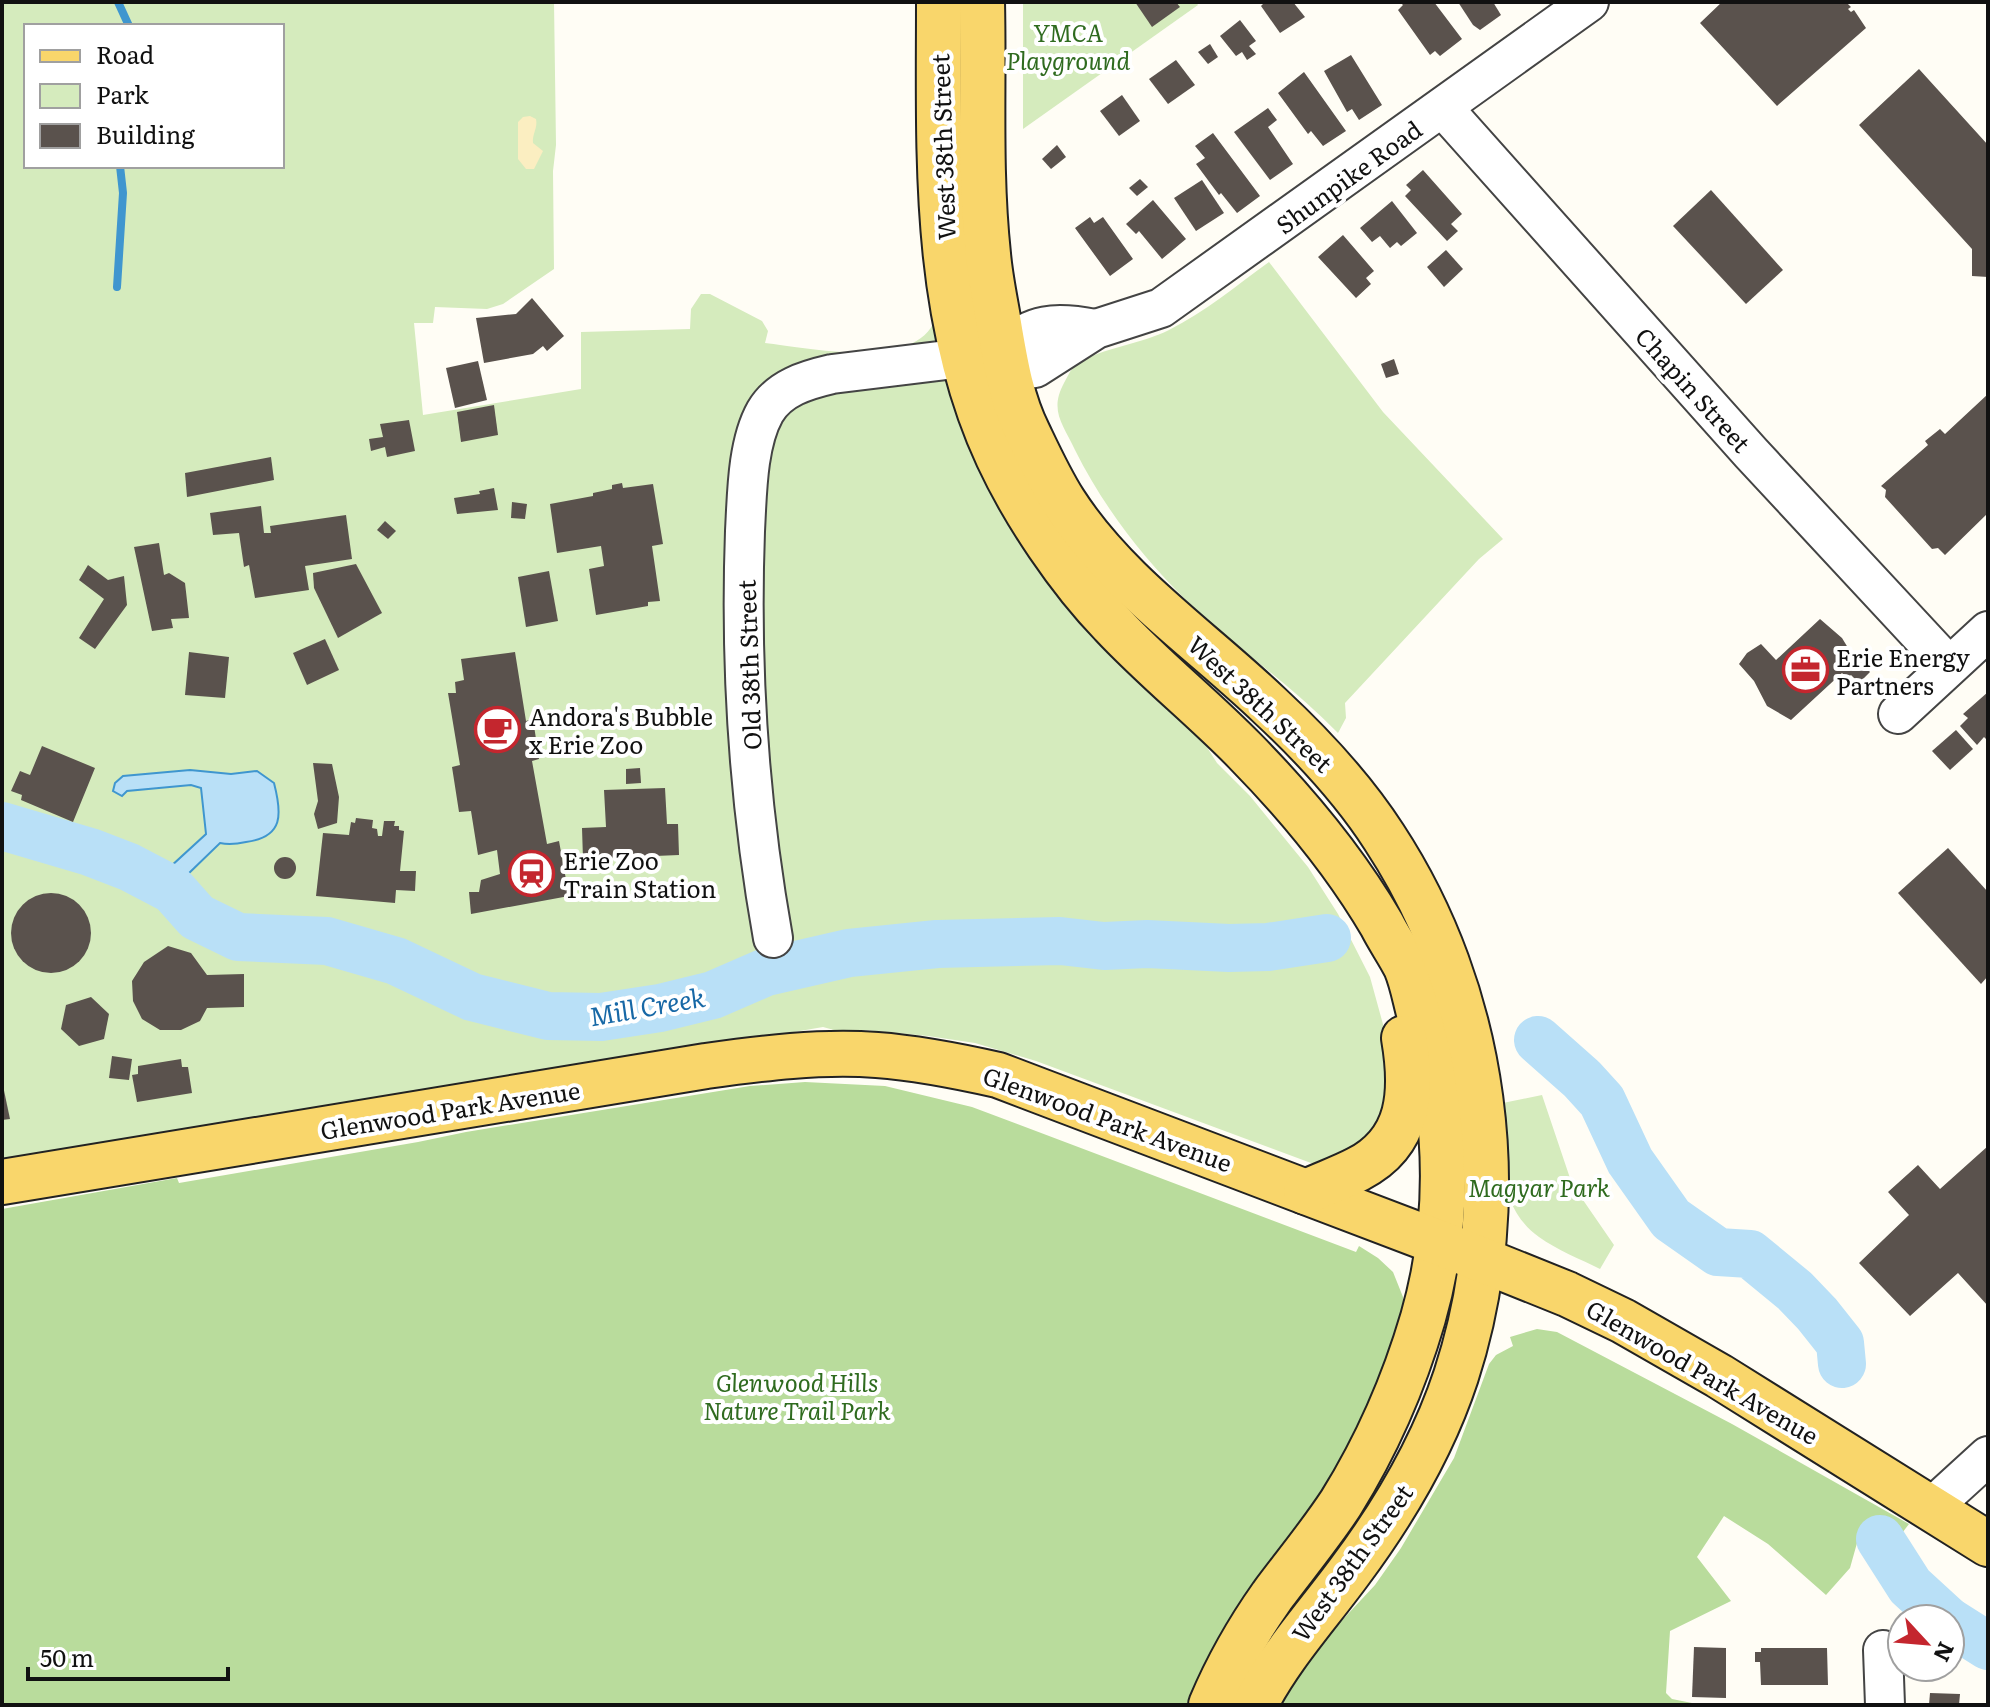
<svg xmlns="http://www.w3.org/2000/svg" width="1990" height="1707" font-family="Literata,serif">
  <rect width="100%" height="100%" fill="#fffdf5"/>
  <g fill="#d5ebbd" fill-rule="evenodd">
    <path d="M2,2H554L556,145L553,171L554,269L503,304L487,309L435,307L433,323H414L423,415L581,389V332L690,329L691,309L701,294H710L762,321L768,331L765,343C807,348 918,371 935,319L1217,763L1250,796L1308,867L1338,914L1370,977L1392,1057L1383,1133L1333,1163H1311L1036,1061L975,1043L928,1036L865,1030H834L823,1027L2,1169ZM26,26H282V166H26Z"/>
    <path d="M1023,2H1196L1198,5L1023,129Z"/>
    <path d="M1269,262L1383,412L1503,539L1479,559L1345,703L1346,718L1338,733C1291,685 1235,647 1187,601C1142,557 1103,506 1075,450C1063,424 1049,411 1064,383C1067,378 1069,372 1073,368C1092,349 1143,344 1169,330C1205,312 1237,285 1269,262Z"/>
    <path d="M1542,1095L1572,1184L1614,1245L1600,1269C1580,1259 1557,1250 1539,1237C1496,1207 1502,1150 1498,1104Z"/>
  </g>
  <g fill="#b9dc9c">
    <path d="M805,1082L885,1086L972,1107L1356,1252L1359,1246L1378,1258L1393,1272L1403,1297L1404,1319L1367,1422L1198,1705H2V1209L177,1178L179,1183L418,1142L466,1132L750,1086Z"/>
    <path d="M1537,1329L1557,1332L1732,1424L1909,1524L1899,1537L1857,1543L1850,1568L1826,1595L1768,1544L1724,1516L1697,1557L1731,1601L1670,1631L1666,1693L1672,1699L1702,1705H1279L1299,1673L1332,1631L1375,1585L1401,1548L1454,1458L1489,1364L1496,1355L1513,1346L1510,1337Z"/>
  </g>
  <path fill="#fbeec1" d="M530,116L536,119C538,128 532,134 533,143L543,151L534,169H526L518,159V122L523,117Z"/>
  <path fill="#b9e0f7" stroke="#3f96cf" stroke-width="2" d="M190,770L231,774L257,771L274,783C282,814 284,837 246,842C237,844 229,845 220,843L187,875L169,868L206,834L201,788L191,785L127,791L122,796L113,791L115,783L123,776Z"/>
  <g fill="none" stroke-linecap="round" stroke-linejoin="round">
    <g stroke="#3f96cf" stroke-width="8">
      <path d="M118,2L129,26"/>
      <path d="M117,287L123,193L120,166"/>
    </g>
    <g stroke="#b9e0f7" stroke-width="48">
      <path d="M2,826L90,852L129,867L173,890L197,917L238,937L327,941L396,961L472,997L548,1016L601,1017L660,1008L713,995L766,972L849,953L937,944L1060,941L1104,946L1147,944L1229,948L1268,947L1327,938"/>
      <path d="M1538,1040L1582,1079L1602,1101L1630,1161L1671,1219L1718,1252L1750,1254L1795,1291L1817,1314L1840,1343L1842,1364"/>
      <path d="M1880,1539L1910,1586L1946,1619"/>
      <path d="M1950,1622L1988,1646"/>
    </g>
  </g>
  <g fill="#5a524d">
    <path d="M1135,2H1176L1180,7L1152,27Z"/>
    <path d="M1265,2H1293L1305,17L1280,33L1261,6Z"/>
    <path d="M1400,2H1434L1462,39L1440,56L1435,51L1430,55L1398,10L1403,5Z"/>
    <path d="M1458,2H1493L1501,15L1480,30L1473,25Z"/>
    <path d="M1722,2H1846L1851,7L1848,9L1851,12L1854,10L1866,28L1777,106L1700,23Z"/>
    <path d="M1240,20L1256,41L1249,46L1256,54L1247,60L1242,52L1236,56L1220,36Z"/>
    <path d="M1210,44L1218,57L1208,64L1198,52Z"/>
    <path d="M1351,55L1382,105L1359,120L1352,109L1347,112L1324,71Z"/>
    <path d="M1176,60L1195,85L1168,104L1149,79Z"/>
    <path d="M1919,69L1988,145V277L1972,276V249L1859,125Z"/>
    <path d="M1304,72L1346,131L1323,146L1311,131L1308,134L1278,93Z"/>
    <path d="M1122,95L1140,121L1119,136L1100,111Z"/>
    <path d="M1268,108L1277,120L1268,127L1293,164L1270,180L1234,132Z"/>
    <path d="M1213,133L1260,196L1237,213L1221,193L1219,195L1196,164L1205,158L1195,146Z"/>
    <path d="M1057,145L1066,157L1051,169L1042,159Z"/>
    <path d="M1423,170L1462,214L1451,224L1458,231L1447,241L1405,196L1411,190L1406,185Z"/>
    <path d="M1140,179L1148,187L1137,196L1129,188Z"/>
    <path d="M1202,180L1224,213L1196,231L1174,198Z"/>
    <path d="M1711,190L1783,270L1746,304L1673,226Z"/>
    <path d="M1153,200L1186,239L1162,259L1139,231L1136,234L1126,224Z"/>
    <path d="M1392,201L1417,233L1401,246L1397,242L1390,248L1380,236L1372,242L1360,228Z"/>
    <path d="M1090,217L1094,223L1103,217L1133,259L1110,276L1075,228Z"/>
    <path d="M1343,235L1374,271L1366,278L1371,284L1356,298L1318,257Z"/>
    <path d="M1446,250L1463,269L1444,287L1427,267Z"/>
    <path d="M532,298L564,336L547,351L543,346L533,354L484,363L476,318L516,314Z"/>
    <path d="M1394,359L1399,374L1386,378L1381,364Z"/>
    <path d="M478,361L487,400L455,408L446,368Z"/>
    <path d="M1988,394V513L1945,555L1938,548L1932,549L1885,497L1886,490L1881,486L1928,445L1925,441L1940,429L1945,434Z"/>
    <path d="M494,405L498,435L461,442L457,412Z"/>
    <path d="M409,420L415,451L387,457L385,447L371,451L369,439L383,437L380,424Z"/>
    <path d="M271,457L274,480L187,497L185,473Z"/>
    <path d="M622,483L623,488L653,484L663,544L652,546L660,601L648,602V606L596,615L589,569L604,566L601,546L557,553L550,504L593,496V493L612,489V485Z"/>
    <path d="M494,488L498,510L457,514L454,498L480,494L479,491Z"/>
    <path d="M512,502L527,504L525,519L511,518Z"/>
    <path d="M261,506L264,533H271L270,526L346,515L352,559L305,566L309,590L255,598L249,565L244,567L239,533L213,535L210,513Z"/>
    <path d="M385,521L396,531L388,539L377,530Z"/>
    <path d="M159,543L164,575L169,573L185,583L189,618L171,619L173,628L152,631L134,547Z"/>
    <path d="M356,564L382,613L338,638L314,588L313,573Z"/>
    <path d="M88,565L108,580L124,576L127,605L95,649L79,638L104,599L79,580Z"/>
    <path d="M549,571L558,621L526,627L518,577Z"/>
    <path d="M1820,619L1842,638L1856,661L1858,659L1870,672L1859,683L1851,675L1847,678L1842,673L1791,720L1767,706L1754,681L1739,664L1747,653L1761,644L1776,660Z"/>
    <path d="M325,639L339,670L307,685L293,653Z"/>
    <path d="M189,652L229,657L225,698L185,695Z"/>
    <path d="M515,652L526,721L533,719L539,759L532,761L547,844L559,841L569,896L471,914L469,892H479L481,880L500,874L497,850L478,855L471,811L459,812L452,767L460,765L448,693H456L455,682L464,680L461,659Z"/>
    <path d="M1988,692V741L1984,737L1977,745L1960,726L1968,718L1963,714Z"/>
    <path d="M1956,730L1973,749L1950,770L1932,751Z"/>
    <path d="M42,746L95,768L73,822L21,800L22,795L11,791L20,771L30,775Z"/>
    <path d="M313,763L332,764L339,797L337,823L318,829L314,814L318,801Z"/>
    <path d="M640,768L641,783L626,784V769Z"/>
    <path d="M665,788L667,824H678L679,855L583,859L582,828L606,827L604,790Z"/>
    <path d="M356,818L373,820L372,828L377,829L378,836H382L384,821H395L394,826H399V830L404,831L400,871H416L415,891L396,890L395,903L316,896L323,833L349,835L351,822L355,823Z"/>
    <path d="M1948,848L1988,892V976L1981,984L1898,893Z"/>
    <circle cx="285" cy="868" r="11"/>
    <circle cx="51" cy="933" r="40"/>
    <path d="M168,946L191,953L207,975L244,974V1007L207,1008L200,1021L181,1030H160L142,1019L133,1001L132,981L144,962Z"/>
    <path d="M91,997L109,1014L104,1039L79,1046L61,1029L66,1005Z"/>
    <path d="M112,1056L132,1059L129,1080L109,1078Z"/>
    <path d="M181,1059L182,1067H188L192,1093L137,1102L132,1075L138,1074V1066Z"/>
    <path d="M2,1081L10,1119L2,1120Z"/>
    <path d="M1988,1146V1306L1958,1273L1910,1316L1859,1263L1909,1215L1888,1192L1918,1165L1940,1189Z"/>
    <path d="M1694,1647L1726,1648V1698L1692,1697Z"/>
    <path d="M1761,1648H1827L1828,1685H1761L1760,1662H1755V1652H1761Z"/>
    <path d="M1930,1693L1960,1694L1959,1705H1929Z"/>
  </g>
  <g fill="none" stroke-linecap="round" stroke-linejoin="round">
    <defs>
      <g id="minor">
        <path d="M1443,108L1751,453L1949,666"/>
        <path d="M1004,353C1028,321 1059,322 1095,329"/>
        <path d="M1898,714L1988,631"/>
        <path d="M773,938C749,804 740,667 745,531C747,495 747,444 765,412C779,388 806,380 832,374L1004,353L1035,368L1096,329L1161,308L1589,2"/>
        <path d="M1931,1508L1988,1456"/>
        <path d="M1883,1650L1885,1705"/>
      </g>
      <g id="major">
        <path d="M939,2C939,155 932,315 998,457C1024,513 1069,580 1112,624C1154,669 1202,707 1245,751C1297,804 1344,860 1382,925C1389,939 1399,953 1406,967C1412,981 1415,998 1419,1013C1448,1114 1452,1217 1423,1318C1404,1383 1377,1445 1341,1503C1320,1535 1295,1565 1272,1596C1248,1630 1227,1667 1211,1705"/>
        <path d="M982,2C984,86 979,170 988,254C990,279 996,305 1000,330C1006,365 1012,401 1028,433C1039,456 1050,480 1064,502C1116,583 1201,640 1270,706C1312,745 1353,789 1384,837C1487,994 1514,1198 1456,1376C1433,1446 1394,1512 1350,1571C1317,1616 1280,1656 1255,1705"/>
        <path d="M2,1182L706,1066C763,1058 820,1051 877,1055C918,1058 958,1066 998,1075L1440,1243L1567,1294L1623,1321L1719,1376L1988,1544"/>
        <path d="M1306,1192C1323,1184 1341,1178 1358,1169C1411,1142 1413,1091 1404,1038"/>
      </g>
    </defs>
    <use href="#minor" stroke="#444" stroke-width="42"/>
    <use href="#major" stroke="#222" stroke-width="48"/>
    <use href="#minor" stroke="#fff" stroke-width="38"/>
    <use href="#major" stroke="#f9d66b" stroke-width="44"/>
  </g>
  <defs>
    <symbol id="office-ring" viewBox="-11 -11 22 22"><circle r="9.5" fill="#fff" stroke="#c4262e" stroke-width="1.5"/><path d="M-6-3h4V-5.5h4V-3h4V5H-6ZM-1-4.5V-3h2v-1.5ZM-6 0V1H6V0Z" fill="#c4262e"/></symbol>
    <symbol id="cafe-ring" viewBox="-11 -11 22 22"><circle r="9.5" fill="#fff" stroke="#c4262e" stroke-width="1.5"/><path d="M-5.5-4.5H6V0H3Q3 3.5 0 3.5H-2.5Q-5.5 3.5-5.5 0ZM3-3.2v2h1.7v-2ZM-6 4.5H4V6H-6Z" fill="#c4262e"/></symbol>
    <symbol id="station-ring" viewBox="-11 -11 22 22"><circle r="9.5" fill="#fff" stroke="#c4262e" stroke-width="1.5"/><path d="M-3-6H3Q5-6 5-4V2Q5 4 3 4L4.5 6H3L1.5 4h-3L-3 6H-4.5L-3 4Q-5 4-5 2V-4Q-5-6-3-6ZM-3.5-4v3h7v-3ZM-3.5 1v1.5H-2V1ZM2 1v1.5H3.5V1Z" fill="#c4262e"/></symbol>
  </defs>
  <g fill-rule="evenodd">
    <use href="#office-ring" x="1780" y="644" width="51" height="51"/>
    <use href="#cafe-ring" x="472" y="704" width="51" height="51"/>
    <use href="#station-ring" x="506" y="848" width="51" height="51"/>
  </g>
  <g text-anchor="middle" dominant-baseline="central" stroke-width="8" stroke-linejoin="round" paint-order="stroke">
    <g font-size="24" font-style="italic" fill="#2f6b1f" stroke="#fff">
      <text x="1068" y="31">YMCA<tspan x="1068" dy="28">Playground</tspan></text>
      <text x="1539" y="1186">Magyar Park</text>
      <text x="797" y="1381">Glenwood Hills<tspan x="797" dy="28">Nature Trail Park</tspan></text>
    </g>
    <g font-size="24" fill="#111" stroke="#fff">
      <text transform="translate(942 147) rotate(-92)">West 38th Street</text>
      <text transform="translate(1348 176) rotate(-36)">Shunpike Road</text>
      <text transform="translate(1694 389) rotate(48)">Chapin Street</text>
      <text transform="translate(748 665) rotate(-92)">Old 38th Street</text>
      <text transform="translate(1261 703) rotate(43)">West 38th Street</text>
      <text transform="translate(450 1109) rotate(-9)">Glenwood Park Avenue</text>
      <text transform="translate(1108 1118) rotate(20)">Glenwood Park Avenue</text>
      <text transform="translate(1703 1371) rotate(30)">Glenwood Park Avenue</text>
      <text transform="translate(1351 1562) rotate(-54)">West 38th Street</text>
    </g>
    <g font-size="24" fill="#111" stroke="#fff" text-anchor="start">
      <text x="1836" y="656">Erie Energy<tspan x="1836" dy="28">Partners</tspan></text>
      <text x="529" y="715">Andora's Bubble<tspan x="529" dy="28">x Erie Zoo</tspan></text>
      <text x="563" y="859">Erie Zoo<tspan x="563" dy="28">Train Station</tspan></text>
    </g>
    <g font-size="26" font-style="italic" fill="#1768a6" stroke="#fff">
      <text transform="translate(647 1005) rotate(-10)">Mill Creek</text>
    </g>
  </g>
  <rect width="1990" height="1707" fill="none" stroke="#111111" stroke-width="8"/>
  <rect x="24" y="24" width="260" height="144" fill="#ffffff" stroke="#a0a0a0" stroke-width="2"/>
  <rect x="40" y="50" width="40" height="12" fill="#f9d66b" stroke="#a0a0a0" stroke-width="2"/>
  <text x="96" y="64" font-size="24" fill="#111111">Road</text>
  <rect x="40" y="84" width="40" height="24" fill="#d5ebbd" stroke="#a0a0a0" stroke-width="2"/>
  <text x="96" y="104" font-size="24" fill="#111111">Park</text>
  <rect x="40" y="124" width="40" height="24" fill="#5a524d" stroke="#a0a0a0" stroke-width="2"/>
  <text x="96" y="144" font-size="24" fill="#111111">Building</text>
  <g transform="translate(1926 1643) rotate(116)"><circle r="38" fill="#ffffff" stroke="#a0a0a0" stroke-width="2"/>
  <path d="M0-6L14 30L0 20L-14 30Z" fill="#c4262e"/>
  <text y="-12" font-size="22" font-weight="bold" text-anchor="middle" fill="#111111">N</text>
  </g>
  <path d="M28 1667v12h200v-12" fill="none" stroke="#111111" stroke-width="4"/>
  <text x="40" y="1667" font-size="24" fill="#111111" stroke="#ffffff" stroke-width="6" paint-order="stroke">50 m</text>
</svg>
